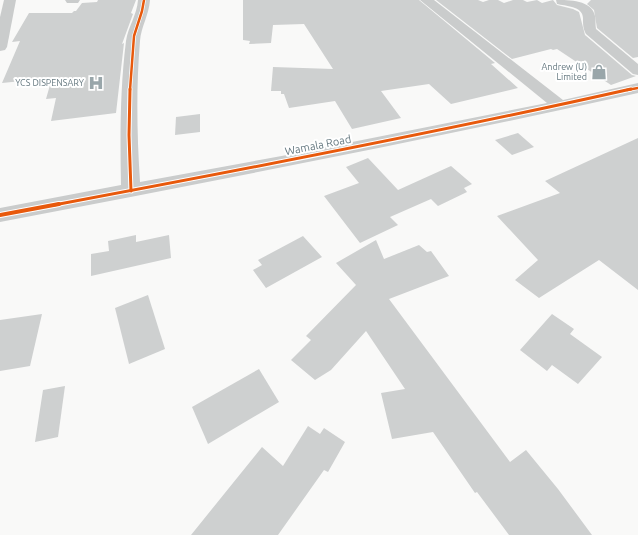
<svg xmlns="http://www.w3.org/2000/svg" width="638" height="535" font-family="Ubuntu,sans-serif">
  <rect width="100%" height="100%" fill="#f9f9f8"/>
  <g fill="#ced0d0">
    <path d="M98,0H136L131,13L133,14L122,44L124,43L116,113L51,121L56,98L46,99L52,78L2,83L20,41L12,42L29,13H72L74,11H76L82,3L97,2Z"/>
    <path d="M243,0H419L495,63L491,64L518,88L451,104L429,84L381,91L401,118L352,129L335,101L289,108L284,94H281V91H271L273,67L333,69L304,24L273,25L271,43L249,44L250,41L243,40Z"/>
    <path d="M436,0H478L483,2L489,0H498L504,3L513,0H523L527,2L537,0L542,3L553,0L557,5L573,9L579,12L585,35L632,75L636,76L611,85L557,49L553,50L551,49L512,59Z"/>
    <path d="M591,0H638V57L633,58L597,28L594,10L587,4Z"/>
    <path d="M200,114V132L175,135L176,117Z"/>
    <path d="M518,133L534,147L512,155L495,140Z"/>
    <path d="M638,138V290L599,260L539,298L515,280L538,260L497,216L560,193L545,181Z"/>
    <path d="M368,158L398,190L451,166L472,184L464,188L467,192L438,206L431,199L390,217L398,225L360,243L324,196L359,183L346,167Z"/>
    <path d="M136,235V242L169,235L171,258L91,276V254L109,251L108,241Z"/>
    <path d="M303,236L322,257L266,288L253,270L262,265L258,260Z"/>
    <path d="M376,240L384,259L419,245L427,252L431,251L449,276L389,299L510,462L526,450L558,489L592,535H509L477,492L475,493L433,432L392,439L381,393L405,389L366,331L331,370L315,380L291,360L311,340L306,336L356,285L336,263Z"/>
    <path d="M148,295L165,349L129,364L115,308Z"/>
    <path d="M42,314L30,366L0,371V320Z"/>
    <path d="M552,314L574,329L570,334L602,357L578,384L552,365L547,371L520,350Z"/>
    <path d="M259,369L279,402L208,444L192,407Z"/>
    <path d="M65,386L58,437L35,442L43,390Z"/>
    <path d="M308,426L320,434L324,428L345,442L328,472L324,470L278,535H191L262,447L283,466Z"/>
  </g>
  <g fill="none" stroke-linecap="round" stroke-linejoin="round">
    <g fill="#cacccc" fill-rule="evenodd">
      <path d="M4,0H16L7,47L5,50L0,51V17Z"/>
      <path d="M65,0H80L78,3H67Z"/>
      <path d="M138,0H150C149,15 141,27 140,41C136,88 137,135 140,182L287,155L547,103L420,0H434L563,100L638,83V93C427,140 213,181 0,222V208L121,185C120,137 120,89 126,41C128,27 137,15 138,0Z"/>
      <path d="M556,0C569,0 592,0 595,16C596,20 595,24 596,29L638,64V75L633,74L586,34C583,28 583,25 583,18C583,6 565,6 557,4Z"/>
    </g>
    <defs>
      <g id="cycleway-far2">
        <path d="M130,90L134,36L142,11L144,0"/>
        <path d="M627,90L638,88"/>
      </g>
      <g id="cycleway-far1">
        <path d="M130,89L129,135L131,191"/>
        <path d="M54,205C247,169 440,132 631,89"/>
      </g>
      <path id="cycleway" d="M0,215L59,204"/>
    </defs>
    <use href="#cycleway-far2" stroke="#fff" stroke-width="4"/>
    <use href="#cycleway-far1" stroke="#fff" stroke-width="5"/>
    <use href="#cycleway" stroke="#fff" stroke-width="6"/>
    <use href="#cycleway-far2" stroke="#e8590c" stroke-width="2.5"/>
    <use href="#cycleway-far1" stroke="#e8590c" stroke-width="3"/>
    <use href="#cycleway" stroke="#e8590c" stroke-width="4"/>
  </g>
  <defs>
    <symbol id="shop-bare" viewBox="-9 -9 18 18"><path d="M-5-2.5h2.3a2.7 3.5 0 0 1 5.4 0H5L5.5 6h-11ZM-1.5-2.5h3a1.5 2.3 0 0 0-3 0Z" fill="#99a6aa" stroke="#fff" stroke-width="2.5" paint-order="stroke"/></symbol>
    <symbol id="hospital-bare" viewBox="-9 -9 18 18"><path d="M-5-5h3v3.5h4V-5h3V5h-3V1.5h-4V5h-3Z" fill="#99a6aa" stroke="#fff" stroke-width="2.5" paint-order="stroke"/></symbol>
  </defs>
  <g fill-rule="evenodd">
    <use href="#shop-bare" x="588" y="61" width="22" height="22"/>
    <use href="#hospital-bare" x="85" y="72" width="22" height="22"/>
  </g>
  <g text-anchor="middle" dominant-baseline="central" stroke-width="4" stroke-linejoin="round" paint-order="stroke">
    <g font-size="9" fill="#667980" stroke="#fff" text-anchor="end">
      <text x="587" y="67">Andrew (U)<tspan x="587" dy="10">Limited</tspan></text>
      <text x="84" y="83">YCS DISPENSARY</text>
    </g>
    <g font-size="11" fill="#667980" stroke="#fff">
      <text transform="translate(318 145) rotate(-11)">Wamala Road</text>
    </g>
  </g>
</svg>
